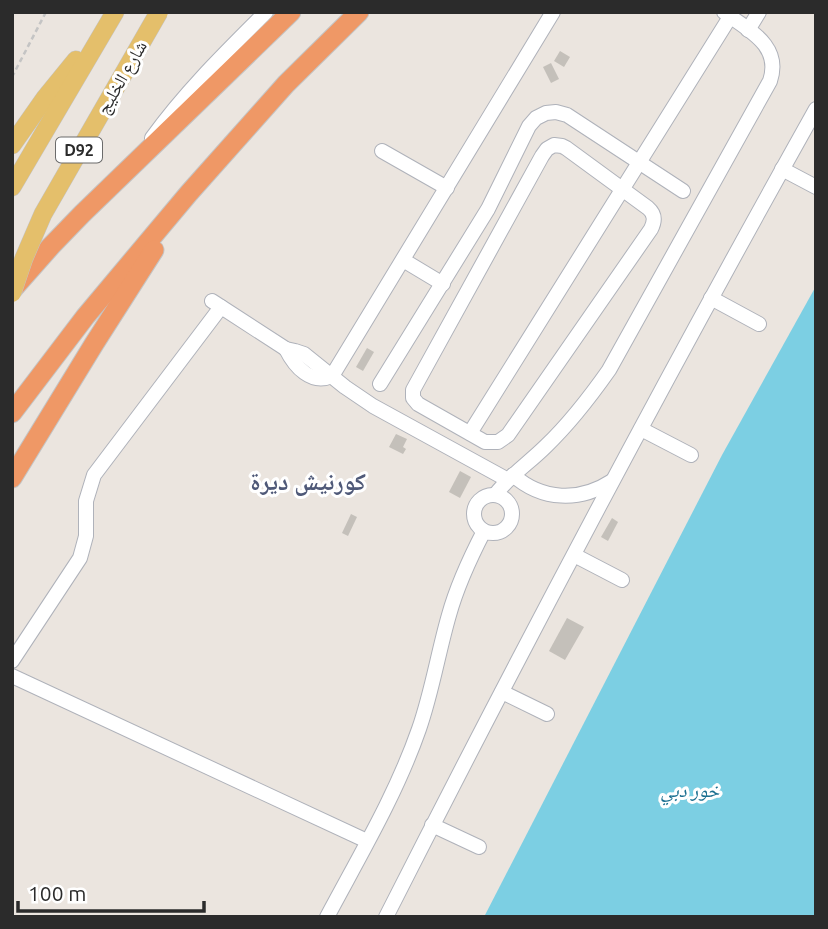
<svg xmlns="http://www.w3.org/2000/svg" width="828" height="929" font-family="Ubuntu,'Noto Naskh Arabic',sans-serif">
  <rect width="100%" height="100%" fill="#ebe5df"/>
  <path fill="#7ccfe3" d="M816,286V917H484L722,455Z"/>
  <g fill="#c4c0ba">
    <path d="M560,51L570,57L564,67L554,61Z"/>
    <path d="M551,63L559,79L551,83L543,67Z"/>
    <path d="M367,348L374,352L363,371L356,367Z"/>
    <path d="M396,434L407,439L403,447L406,449L403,454L389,447Z"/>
    <path d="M460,471L471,477L460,498L449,492Z"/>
    <path d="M351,514L357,517L348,536L342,533Z"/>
    <path d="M612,518L618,522L608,541L601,537Z"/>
    <path d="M567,618L584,627L565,660L549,651Z"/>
  </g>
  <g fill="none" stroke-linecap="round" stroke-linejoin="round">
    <defs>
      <g id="minor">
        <path d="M748,30L759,12"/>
        <path d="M152,138C186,91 225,53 266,12"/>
        <path d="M554,145L562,146L566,148L648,208C655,214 655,221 651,229L508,435L498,442H485L418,404L413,398V390L542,156L547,149Z"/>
        <path d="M382,151L447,188"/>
        <path d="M782,169L816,187"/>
        <path d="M403,260L443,284"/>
        <path d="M711,298L759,324"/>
        <path d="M212,301L286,349L295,351L304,354L345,387L373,406L508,480"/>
        <path d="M286,349C295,367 311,385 332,376L553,12"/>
        <path d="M380,384L488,209L529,126L536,118L546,113L556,112L567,115L683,191"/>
        <path d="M641,429L691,455"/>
        <path d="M470,433L730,17"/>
        <path d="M513,475C542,501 580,502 612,481"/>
        <path d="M495,495C509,476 529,463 546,446C570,423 590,397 609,370L770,81C782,45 748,30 724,12"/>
        <circle cx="493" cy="514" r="19"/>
        <path d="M574,555L622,580"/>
        <path d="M12,661L80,558L86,536V501L94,475L221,307"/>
        <path d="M12,676L367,841"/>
        <path d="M502,692L547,714"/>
        <path d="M432,825L479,847"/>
        <path d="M327,917C360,855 396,795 419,729C432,692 438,653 449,615C457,586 470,558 484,531"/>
        <path d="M386,917C524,645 667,375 816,109"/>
      </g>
      <g id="major">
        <path d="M12,145L45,98L76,60"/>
        <path d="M12,187L115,12"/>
      </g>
      <g id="highway">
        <path d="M12,290L51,246L82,214L291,12"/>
        <path d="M12,413L85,317L189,193L286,84L359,12"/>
        <path d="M12,478L94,344L154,250"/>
      </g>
    </defs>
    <use href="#minor" stroke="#afb2ba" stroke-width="16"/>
    <use href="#major" stroke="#c4c4c4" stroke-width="19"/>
    <use href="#highway" stroke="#c4c4c4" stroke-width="21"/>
    <path stroke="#c4c4c4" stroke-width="2.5" stroke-dasharray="5 3.5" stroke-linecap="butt" d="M12,77L46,12"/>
    <use href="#minor" stroke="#fff" stroke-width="14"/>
    <use href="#major" stroke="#e4bf6b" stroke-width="18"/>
    <use href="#highway" stroke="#ef9866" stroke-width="19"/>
    <defs>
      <path id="major-bridge" d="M12,293L24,258L43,214L159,12"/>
    </defs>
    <use href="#major-bridge" stroke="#c4c4c4" stroke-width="19" stroke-linecap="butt"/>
    <use href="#major-bridge" stroke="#e4bf6b" stroke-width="18"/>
  </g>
  <g text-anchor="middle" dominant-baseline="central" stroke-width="6" stroke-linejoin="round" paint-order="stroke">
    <rect fill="#fff" stroke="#6b6b6b" stroke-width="2" x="56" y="137.5" width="46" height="25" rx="5"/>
    <g font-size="16" font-weight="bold" fill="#2b2b2b">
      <text x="79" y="150">D92</text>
    </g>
    <g font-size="18" fill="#2b2b2b" stroke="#fff">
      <text transform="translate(121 77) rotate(-60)">شارع الخليج</text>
    </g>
    <g font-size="19" font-style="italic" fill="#1a6f90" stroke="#fff">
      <text x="690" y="790">خور دبي</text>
    </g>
    <g font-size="24" font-weight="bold" fill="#4f5978" stroke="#fff">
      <text x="308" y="481">كورنيش ديرة</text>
    </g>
  </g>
  <rect width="828" height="929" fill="none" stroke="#2b2b2b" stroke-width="28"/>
  <path d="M18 901v10h186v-10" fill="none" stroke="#2b2b2b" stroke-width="3.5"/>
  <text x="28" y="901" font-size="21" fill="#2b2b2b" stroke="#ffffff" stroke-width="5" paint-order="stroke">100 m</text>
</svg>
